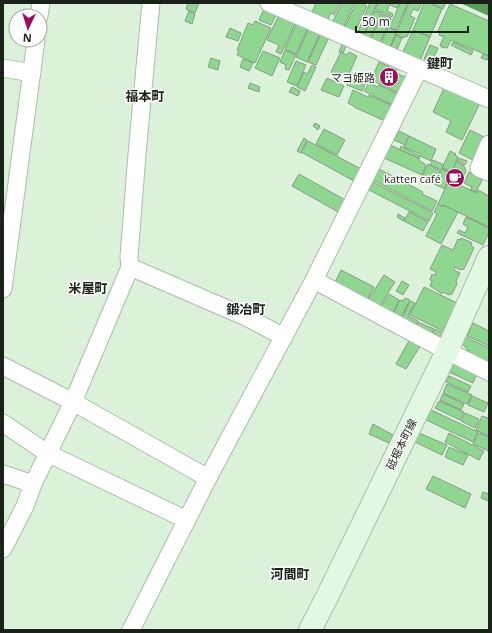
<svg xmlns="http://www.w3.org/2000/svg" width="492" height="633" font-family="'Open Sans','Noto Sans JP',sans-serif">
  <rect width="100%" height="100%" fill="#dbf1da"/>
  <path fill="#599f5b" d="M460,3H489V16Z"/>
  <g fill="#8fd790" stroke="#879b86">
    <path d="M188,3H199L195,13L186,9Z"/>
    <path d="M316,3H340L334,15L331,13L328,19L312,12Z"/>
    <path d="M342,3H354L343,28L332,23Z"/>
    <path d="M356,3H361L367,6L354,34L344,29Z"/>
    <path d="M370,3H377L363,36L357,34Z"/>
    <path d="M378,3H390L387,11L393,14L392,17L375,9Z"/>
    <path d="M390,3H399L397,8L390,5Z"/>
    <path d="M400,3H408L396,30L390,27Z"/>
    <path d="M409,3H422L418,11L413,9L410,16L415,18L407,37L405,36L404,38L396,34Z"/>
    <path d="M424,3H429L442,9L430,37L413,30Z"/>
    <path d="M432,3H442L445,4L443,9Z"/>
    <path d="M450,4L489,21V56L451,40L447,48L441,47L440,45L444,37L439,35L440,32L438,31Z"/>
    <path d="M264,9L276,15L271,25L259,20Z"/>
    <path d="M189,11L195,14L192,24L185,21Z"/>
    <path d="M375,11L381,13L369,41L363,38Z"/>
    <path d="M382,14L391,18L379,45L370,41Z"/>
    <path d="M279,15L296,22L281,54L276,52L279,45L267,40Z"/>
    <path d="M255,21L271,28L255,63L237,55L239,51L237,50L248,23L253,25Z"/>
    <path d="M297,23L308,28L296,54L285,49Z"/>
    <path d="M388,27L397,31L390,47L381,43Z"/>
    <path d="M230,28L241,33L238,41L226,37Z"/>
    <path d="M309,28L320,33L307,62L296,57Z"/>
    <path d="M413,30L430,37L419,63L401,56Z"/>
    <path d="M321,33L329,37L316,65L308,62Z"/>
    <path d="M396,35L402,38L396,52L390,49Z"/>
    <path d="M343,42L347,44L343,53L340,52H339Z"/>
    <path d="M453,42L473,51L471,55L451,45Z"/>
    <path d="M430,45L438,48L432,62L424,59Z"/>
    <path d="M285,50L296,55L289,70L285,69L286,65L280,62Z"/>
    <path d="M263,51L280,58L272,76L255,68Z"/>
    <path d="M341,52L347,55L349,52L357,56L348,76L340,72L338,76L331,72Z"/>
    <path d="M483,54L489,56L487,60L481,58Z"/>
    <path d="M211,58L220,61L218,70L208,67Z"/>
    <path d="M243,59L253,63L249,71L240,67Z"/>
    <path d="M296,61L306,65L297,86L287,82Z"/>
    <path d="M379,62L397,70L396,73L405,77L399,93L375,82L376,80L372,78Z"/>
    <path d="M312,65L316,67L305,91L297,87L304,72L307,74Z"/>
    <path d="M352,73L367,80L362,91L347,85Z"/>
    <path d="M327,78L344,86L339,97L321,90Z"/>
    <path d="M250,83L260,87L259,92L248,88Z"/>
    <path d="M369,83L378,87L379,85L400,95L395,106L364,91Z"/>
    <path d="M445,86L480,103L462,140L446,132L451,121L433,112Z"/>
    <path d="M292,87L300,91L298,96L289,92Z"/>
    <path d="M353,90L368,97L369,95L395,107L387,122L354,107V106L348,103Z"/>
    <path d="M315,123L320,126L318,130L313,126Z"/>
    <path d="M324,129L345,140L337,155L316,144Z"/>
    <path d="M470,130L484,137L473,160L459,153Z"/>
    <path d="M399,131L409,136L405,145L394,140Z"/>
    <path d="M409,136L436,149L431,161L420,156L421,154L404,147Z"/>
    <path d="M304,138L307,140L301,153L297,151Z"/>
    <path d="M308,141L361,169L354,181L301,152Z"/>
    <path d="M390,145L419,158V160L426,165L422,175L384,158Z"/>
    <path d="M401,146L420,156L419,158L400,150Z"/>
    <path d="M450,151L456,154L455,155L458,157L452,172L442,168Z"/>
    <path d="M459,158L467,161L465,165L457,161Z"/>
    <path d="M433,160L444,165L442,168L452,172L451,174L430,165Z"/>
    <path d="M456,162L464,166L466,171L460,185L457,184L455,188L447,184Z"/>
    <path d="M428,164L440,171L433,183L422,177Z"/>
    <path d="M379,169L423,192L422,194L437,201L432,211L373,180Z"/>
    <path d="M442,169L451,174L445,189L434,184Z"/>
    <path d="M469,172L483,178L476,192L471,190L472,187L464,183Z"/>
    <path d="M299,174L347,201L340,213L292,186Z"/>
    <path d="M373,182L433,213L429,221L369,190Z"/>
    <path d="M447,184L455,188L457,184L477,193L478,190L489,196V227L443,205V207L438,204Z"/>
    <path d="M438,204L443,207V205L458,212L441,244L426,236L437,214L434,212Z"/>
    <path d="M409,212L428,222L423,231L404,221Z"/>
    <path d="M398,214L405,218L403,221L397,217Z"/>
    <path d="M466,217L489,228V232L483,245L457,233L459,230L465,233L468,227L463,224Z"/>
    <path d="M461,238L472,243L471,245L474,248L464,269L460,270L455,267L454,270L460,273L456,281L457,284L452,294L449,295L443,292L442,294L430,286L432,281L430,280L432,274L435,276L436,272L430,269L442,245L453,250L458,239L460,240Z"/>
    <path d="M341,270L374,287L367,300L335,282Z"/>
    <path d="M384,275L395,282L379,307L368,300Z"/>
    <path d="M402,281L409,285L403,295L396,291Z"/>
    <path d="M424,287L457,303L443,331L410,315Z"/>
    <path d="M389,294L399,300L392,315L380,308Z"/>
    <path d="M405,298L410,300L400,319L392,315L400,300L403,301Z"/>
    <path d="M410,301L415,303L408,316L418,321L415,327L401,320Z"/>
    <path d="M418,322L434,329L431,335L416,328Z"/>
    <path d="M473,323L489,331V346L467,336Z"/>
    <path d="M435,329L443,333L440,339L432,335Z"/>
    <path d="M465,337L489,348V360L487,364L472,356L462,343Z"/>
    <path d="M410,339L421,345L406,369L396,364Z"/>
    <path d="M453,362L477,373L473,383L449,372Z"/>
    <path d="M449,376L471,386L468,392L446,382Z"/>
    <path d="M447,384L472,395L467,404L443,393Z"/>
    <path d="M443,394L464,404L461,410L440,400Z"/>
    <path d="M472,396L488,403L484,412L468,405Z"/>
    <path d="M439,401L464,412L460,420L435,408Z"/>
    <path d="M431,410L478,432L473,442L426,420Z"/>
    <path d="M465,413L479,419L475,428L461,421Z"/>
    <path d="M489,415V436L476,430L482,416L488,418Z"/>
    <path d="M373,424L393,435L389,443L369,434Z"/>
    <path d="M419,433L447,445L442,455L415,442Z"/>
    <path d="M449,433L484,451L479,460L445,442Z"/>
    <path d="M479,433L489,437V451L473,444Z"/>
    <path d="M449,447L468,455L463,465L445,457Z"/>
    <path d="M433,476L471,494L465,508L426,489Z"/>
    <path d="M483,492L489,494V501L481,498Z"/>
  </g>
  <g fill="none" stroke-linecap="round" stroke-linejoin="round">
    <defs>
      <g id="street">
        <path d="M269,3L489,99"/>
        <path d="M39,16L41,3"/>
        <path d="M3,68L32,73"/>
        <path d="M489,144L479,168L489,172"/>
        <path d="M130,267L246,317L284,337"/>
        <path d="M314,280L447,351L489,372"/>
        <path d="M3,289L36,40"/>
        <path d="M3,366L73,402L208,478"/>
        <path d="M3,423L47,453L187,520"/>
        <path d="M3,474L33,484"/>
        <path d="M3,549L25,506L33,484L73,402L130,267L129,257L137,154L151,3"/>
        <path d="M131,630L208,478L314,280L419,69"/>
      </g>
      <path id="secondary" d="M310,630L327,597L447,351L489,257"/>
    </defs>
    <use href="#street" stroke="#a9bea8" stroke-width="19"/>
    <use href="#secondary" stroke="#a9bea8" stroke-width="24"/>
    <use href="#street" stroke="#fff" stroke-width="17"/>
    <use href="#secondary" stroke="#e2f8e3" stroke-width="22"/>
  </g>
  <defs>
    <symbol id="building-disc" viewBox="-11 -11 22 22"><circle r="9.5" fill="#9c0e5d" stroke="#fff"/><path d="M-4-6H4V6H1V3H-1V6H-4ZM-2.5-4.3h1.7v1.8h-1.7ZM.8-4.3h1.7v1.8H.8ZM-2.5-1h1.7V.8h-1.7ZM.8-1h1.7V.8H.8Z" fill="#fff"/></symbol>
    <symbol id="cafe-disc" viewBox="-11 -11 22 22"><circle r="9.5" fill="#9c0e5d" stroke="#fff"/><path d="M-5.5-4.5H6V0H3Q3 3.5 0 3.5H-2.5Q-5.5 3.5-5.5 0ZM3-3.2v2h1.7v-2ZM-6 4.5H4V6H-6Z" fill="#fff"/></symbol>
  </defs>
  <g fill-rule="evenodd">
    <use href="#building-disc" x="378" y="66" width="22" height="22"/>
    <use href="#cafe-disc" x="444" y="167" width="22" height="22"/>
  </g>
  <g text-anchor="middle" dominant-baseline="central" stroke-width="3" stroke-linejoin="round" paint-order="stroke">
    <g font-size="11" fill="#192119" stroke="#fff" text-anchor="end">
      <text x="375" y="77">マヨ姫路</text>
      <text x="441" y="178">katten café</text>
    </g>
    <g font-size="11" fill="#192119" stroke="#fff">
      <text transform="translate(401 444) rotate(-64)">砥堀本町線</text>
    </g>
    <g font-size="13" font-weight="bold" fill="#192119" stroke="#fff">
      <text x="440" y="63">鍵町</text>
      <text x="145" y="96">福本町</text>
      <text x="88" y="288">米屋町</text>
      <text x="246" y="309">鍛冶町</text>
      <text x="290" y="574">河間町</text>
    </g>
  </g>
  <rect width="492" height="633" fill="none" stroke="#192119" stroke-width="8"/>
  <g transform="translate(28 28) rotate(184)"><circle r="19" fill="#ffffff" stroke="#a3a6a3"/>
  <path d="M0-3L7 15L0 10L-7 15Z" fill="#9c0e5d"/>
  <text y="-6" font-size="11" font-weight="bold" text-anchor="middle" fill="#192119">N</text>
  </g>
  <path d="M356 26v6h112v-6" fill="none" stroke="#192119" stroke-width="2"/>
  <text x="362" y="26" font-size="12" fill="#192119" stroke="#ffffff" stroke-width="3" paint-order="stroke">50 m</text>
</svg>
